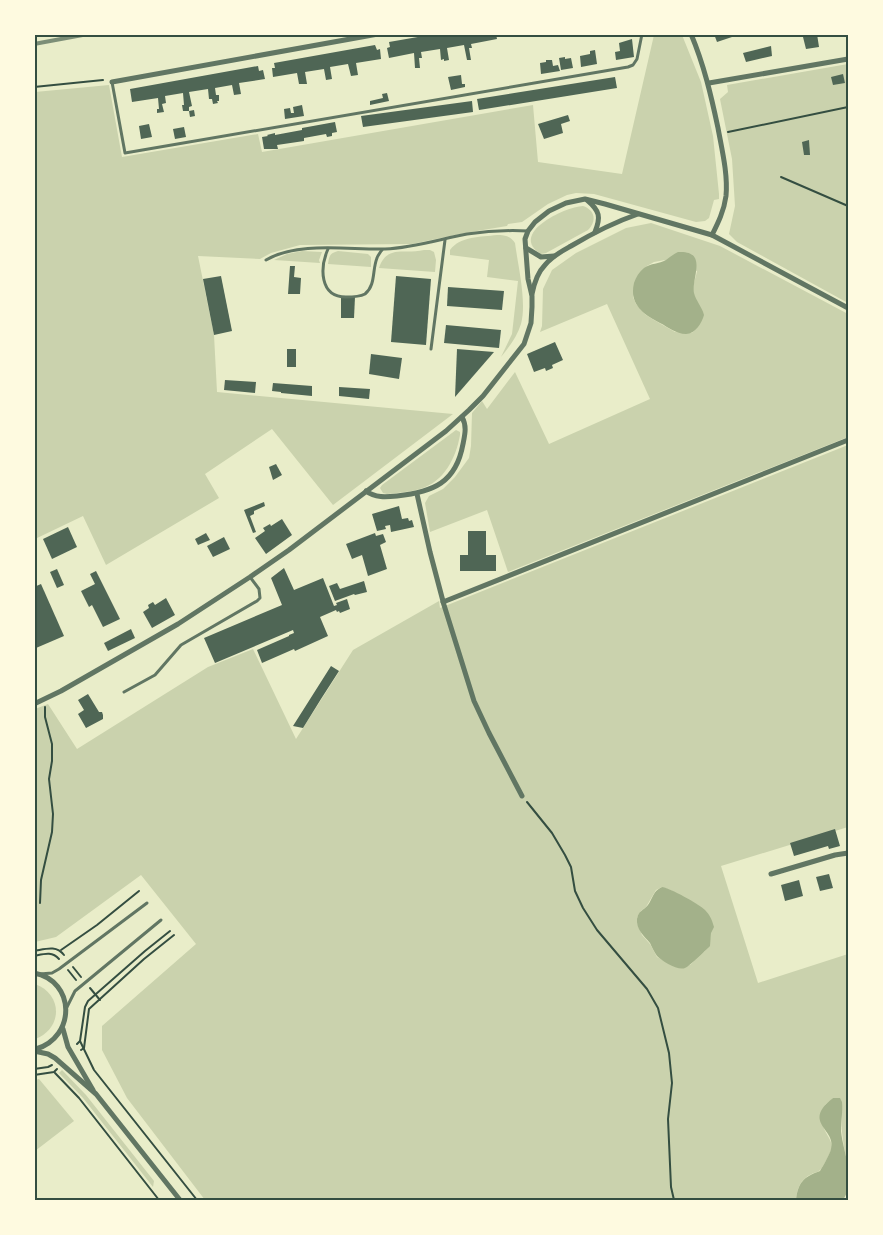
<svg xmlns="http://www.w3.org/2000/svg" width="883" height="1235" font-family="Barlow,sans-serif">
  <rect width="100%" height="100%" fill="#e9edc9"/>
  <g fill="#cad2ad" fill-rule="evenodd">
    <path d="M654,35H682L701,82L713,136L719,194V199L714,200L709,218L705,221L696,222L594,194L576,193L567,195L548,204L522,222L508,224L507,226L465,233L412,244L300,245L271,253L260,259L198,256L214,335L217,392L453,414L333,505L272,429L205,474L219,498L106,565L83,516L35,539V92L109,85L122,157L258,134L262,152L533,105L538,162L622,174Z"/>
    <path d="M848,64V303L737,242L729,234L735,206L732,159L720,99L728,92L727,85Z"/>
    <path d="M583,206C595,210 597,221 588,230L546,253L541,254C508,234 564,207 583,206Z"/>
    <path d="M651,223L720,246L848,314V437L508,572L487,510L430,532L425,503L429,496L443,489L455,477L469,458L471,446L472,413L482,401L487,409L515,372L549,444L650,399L607,304L540,332L542,326L543,289L552,270L576,253L626,228ZM665,260L697,271C696,277 693,284 693,290C694,311 715,308 692,333L675,332L654,320L646,315L636,304L633,297L647,266L654,262Z"/>
    <path d="M497,235C504,235 511,236 515,243C518,266 527,302 521,324C517,337 509,347 501,357L512,334L518,281L487,277L489,260L450,255V250C460,236 481,237 497,235Z"/>
    <path d="M424,250H430L434,252L436,260L435,272L379,268C387,244 405,255 424,250Z"/>
    <path d="M302,251L322,252L319,260L320,263L274,260L287,254Z"/>
    <path d="M338,251L368,254L371,257V267L328,264C329,256 330,253 338,251Z"/>
    <path d="M456,430L460,432V435C456,458 444,482 420,489C409,492 397,493 387,494L383,493L380,488L382,485Z"/>
    <path d="M848,445V827L721,866L758,983L848,954V1165C845,1154 843,1143 842,1132C840,1120 845,1108 839,1098H833L825,1105C824,1112 821,1122 824,1128C826,1135 834,1142 831,1150C831,1152 822,1169 820,1170C819,1172 813,1173 812,1174C800,1179 797,1189 796,1200H205L127,1098L102,1050V1026L196,944L141,875L56,937L35,942V709L48,704L77,749L208,667L253,649L296,739L353,650L439,601L440,608ZM662,887C675,891 686,900 698,905L711,933L710,939L705,951L690,965L665,961L657,957L650,944L642,935L637,922V917L641,911L646,907L656,890Z"/>
    <path d="M35,984C63,994 63,1029 35,1039Z"/>
    <path d="M62,1070L86,1095L154,1181L153,1187L83,1098L59,1073Z"/>
    <path d="M39,1079L74,1121L35,1151V1080Z"/>
  </g>
  <g fill="#a3b18a">
    <path d="M678,252C709,250 691,279 694,293C696,301 702,307 704,315C702,323 695,334 686,334C676,334 668,327 660,323C643,314 629,304 634,283C636,277 639,272 644,268C651,263 659,264 666,260C670,257 674,254 678,252Z"/>
    <path d="M662,887C670,888 699,904 705,910C710,915 712,920 714,927L711,933L710,946C706,950 690,966 685,968C678,971 662,961 657,956C654,952 652,947 650,943C644,936 636,929 637,919C638,911 644,910 648,905C653,898 653,891 662,887Z"/>
    <path d="M833,1098H840L842,1102C843,1111 841,1121 841,1131C843,1153 857,1180 843,1200H796C798,1183 803,1177 820,1171C823,1166 830,1154 831,1149C837,1129 801,1123 833,1098Z"/>
  </g>
  <g fill="#4f6655">
    <path d="M435,34H496L497,39L471,44L472,48H469L471,60H467L464,45L447,48L449,60L444,61V59L441,60L440,49L421,52L422,58H419L420,68H415L414,53L389,58L387,48L390,47L389,42Z"/>
    <path d="M714,34H738V35L717,42Z"/>
    <path d="M817,34L819,47L806,49L803,37Z"/>
    <path d="M632,39L634,57L616,60L615,52L620,51L619,43Z"/>
    <path d="M375,45L377,50L380,49L381,59L356,63L358,75L351,76L348,64L330,67L332,79L326,80L324,69L305,72L307,84H299L297,73L273,77L272,68H275L274,63Z"/>
    <path d="M771,46L772,56L746,62L743,53Z"/>
    <path d="M595,50L597,64L581,67L580,56L590,54V51Z"/>
    <path d="M565,57V59L571,58L573,68L561,70L559,58Z"/>
    <path d="M546,60H552L553,66L558,65L560,71L541,74L540,63L546,62Z"/>
    <path d="M258,66L259,71L263,70L265,79L239,83L241,94L234,95L232,85L215,88L216,95H219V101H217L218,103L213,104L212,99H209L208,89L189,92L192,106L189,107V111L194,110L195,116L190,117L189,111H183L182,105H184L183,93L165,96L166,103L162,104L164,112L157,113V109H159L158,98L132,102L130,89Z"/>
    <path d="M843,74L845,83L833,85L831,77Z"/>
    <path d="M461,75L462,84H465V87L451,90L448,77Z"/>
    <path d="M615,77L617,88L479,110L477,99Z"/>
    <path d="M387,93L389,101L370,105V101L383,98L382,94Z"/>
    <path d="M472,101L473,112L363,127L361,116Z"/>
    <path d="M302,105L304,116L285,119L284,109L290,108L291,113H294L293,107Z"/>
    <path d="M568,115L570,121L561,124L563,133L544,139L538,124Z"/>
    <path d="M335,122L337,132L332,133V136L327,137L326,134L304,138V141L277,145L278,149H264L262,137L268,136L267,135L275,133V135L302,130V128Z"/>
    <path d="M149,124L152,137L141,139L139,126Z"/>
    <path d="M184,127L186,137L175,139L173,129Z"/>
    <path d="M809,140L810,155H804L802,142Z"/>
    <path d="M290,266H295L294,277L301,278L300,294H288Z"/>
    <path d="M221,276L232,331L214,335L203,279Z"/>
    <path d="M396,276L431,279L426,345L391,342Z"/>
    <path d="M448,287L504,291L502,310L447,306Z"/>
    <path d="M355,297L354,318H341V298Z"/>
    <path d="M446,325L501,330L499,348L444,343Z"/>
    <path d="M555,342L563,360L552,365L553,368L546,371L545,368L534,372L527,354Z"/>
    <rect x="287" y="349" width="9" height="18"/>
    <path d="M457,349L494,352L455,397Z"/>
    <path d="M371,354L402,358L399,379L369,374Z"/>
    <path d="M225,380L256,382L255,393L224,390Z"/>
    <path d="M273,383L312,386V396L281,393V392L272,391Z"/>
    <path d="M339,387L370,389L369,399L339,396Z"/>
    <path d="M276,464L282,475L273,480L269,467Z"/>
    <path d="M264,502L265,506L254,511V514L250,516L256,532L253,533L244,510Z"/>
    <path d="M399,506L402,519L408,518L409,521L412,520L414,527L391,532L390,525L385,526L386,529L377,531L372,514Z"/>
    <path d="M282,519L292,535L266,554L255,538L265,531L263,528L270,524L271,526Z"/>
    <path d="M68,527L77,547L52,559L43,539Z"/>
    <path d="M468,531H486V555H496V571H460V555H468Z"/>
    <path d="M206,533L210,540L198,545L195,539Z"/>
    <path d="M375,533L376,536L383,534L386,542L380,545L387,569L368,576L362,555L352,559L346,544Z"/>
    <path d="M224,537L230,549L213,557L207,546Z"/>
    <path d="M284,568L294,590L323,578L334,606L337,605L336,603L347,599L350,609L340,613L339,611L337,612L336,610L320,617L328,636L295,651L294,649L262,663L257,650L289,636V635L294,633L293,630L215,663L204,638L282,605L271,578Z"/>
    <path d="M57,569L64,585L57,588L50,572Z"/>
    <path d="M96,571L120,619L103,627L92,605L89,607L81,591L95,584L90,574Z"/>
    <path d="M364,581L367,592L355,595L354,594L335,601L329,586L337,583L340,589Z"/>
    <path d="M41,584L64,636L36,648L34,644V587Z"/>
    <path d="M166,598L175,615L152,628L143,612L149,608L148,605L153,602L155,605Z"/>
    <path d="M131,629L135,638L108,651L104,643Z"/>
    <path d="M331,666L339,671L321,699L303,728L293,726Z"/>
    <path d="M88,694L99,712H102L103,715V719L86,728L78,714L84,710L78,700Z"/>
    <path d="M835,829L840,846L829,849L828,846L794,856L790,843Z"/>
    <path d="M829,874L833,888L820,891L816,877Z"/>
    <path d="M799,880L803,896L785,901L781,885Z"/>
  </g>
  <g fill="none" stroke-linecap="round" stroke-linejoin="round">
    <g stroke="#344e41" stroke-width="2">
      <path d="M34,87L103,80"/>
      <path d="M728,132L848,107"/>
      <path d="M781,177L848,206"/>
      <path d="M527,802L552,833L565,855L571,867L575,891L583,908L597,930L647,989L658,1008L669,1053L672,1083L668,1119L671,1187L674,1200"/>
      <path d="M40,903L41,880L52,832L53,814L49,779L52,761V744L45,717V707"/>
      <path d="M61,950L97,925L139,891"/>
      <path d="M34,951C46,949 56,945 64,955"/>
      <path d="M34,956C44,954 52,951 59,959"/>
      <path d="M73,967L81,977"/>
      <path d="M68,970L76,980"/>
      <path d="M90,988L100,1000"/>
      <path d="M80,1041L94,1070L197,1200"/>
      <path d="M77,1044L80,1041L85,1007L88,1001L145,951L170,931"/>
      <path d="M81,1050L84,1048L89,1009L144,959L174,935"/>
      <path d="M34,1069L48,1067L52,1065"/>
      <path d="M55,1073L79,1098L159,1200"/>
      <path d="M34,1075L54,1072L57,1069"/>
    </g>
    <g stroke="#617663" stroke-width="3">
      <path d="M112,82L125,153L628,67L633,65L637,59L642,34"/>
      <path d="M328,249C320,267 319,297 346,297C352,297 359,297 365,294C376,285 372,270 377,258C377,257 381,251 382,250"/>
      <path d="M266,260C298,241 349,250 385,249C414,248 440,239 467,234C487,231 508,230 528,231"/>
      <path d="M431,349L445,240"/>
      <path d="M124,692L155,675L181,645L257,601L260,598L259,589L250,577"/>
      <path d="M40,974L52,973L59,969L147,903"/>
      <path d="M67,1007L75,991L161,920"/>
    </g>
    <g stroke="#617663" stroke-width="5">
      <path d="M691,34C704,65 711,95 718,128C722,150 728,174 726,196C724,211 718,223 712,235"/>
      <path d="M112,82L378,34"/>
      <path d="M709,83L848,59"/>
      <path d="M587,200C600,211 601,217 595,232"/>
      <path d="M526,248L541,257L554,256"/>
      <path d="M532,294C534,284 537,273 545,265C552,256 562,251 571,246C593,233 615,222 638,214"/>
      <path d="M366,491C375,498 386,497 397,496C433,492 456,483 463,444C465,434 467,426 462,417"/>
      <path d="M417,494L430,552L444,605L474,701L489,733L522,796"/>
      <path d="M443,602L848,440"/>
      <path d="M34,704L61,691L178,624L250,577L289,550L446,431L469,410L483,396L524,344L531,323L532,307V296L528,279L525,239L528,231L535,222L549,211L566,203L585,199L605,204L712,235L848,308"/>
      <path d="M771,874L835,855L848,853"/>
      <path d="M34,973C76,981 76,1037 36,1049"/>
      <path d="M63,1029L68,1047L93,1090"/>
      <path d="M34,1051L48,1054L55,1058L96,1094L180,1200"/>
    </g>
    <path stroke="#7c8e77" stroke-width="4" d="M34,44L88,34"/>
  </g>
  <rect width="883" height="1235" fill="none" stroke="#fefae0" stroke-width="72"/>
  <rect x="36" y="36" width="811" height="1163" fill="none" stroke="#344e41" stroke-width="2"/>
</svg>
